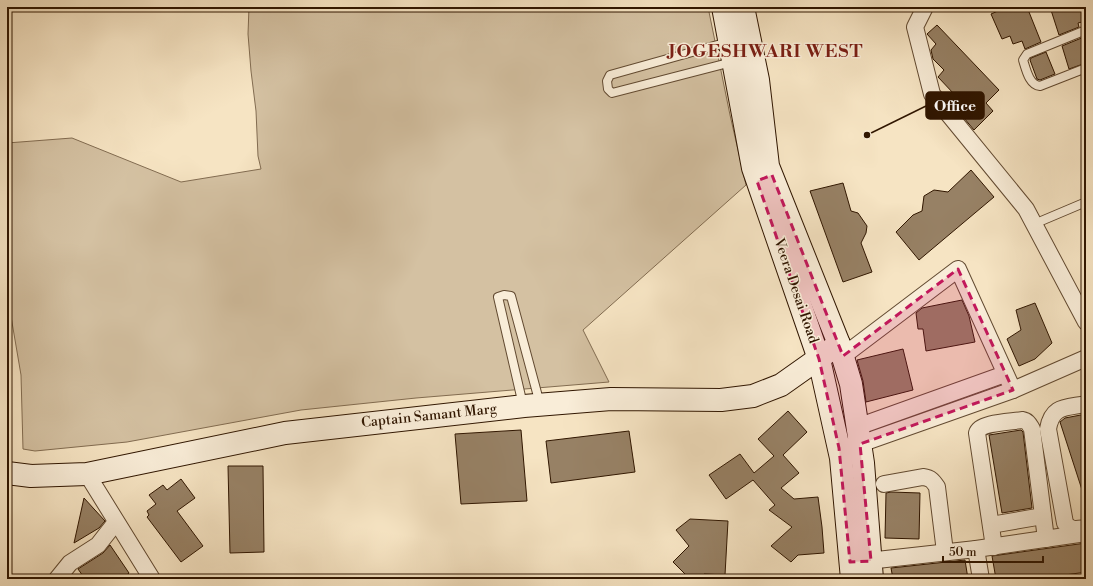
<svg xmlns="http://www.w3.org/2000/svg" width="1093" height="586" font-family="'Libre Bodoni',serif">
  <rect width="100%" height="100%" fill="#f6e4c3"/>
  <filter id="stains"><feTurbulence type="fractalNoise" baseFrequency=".005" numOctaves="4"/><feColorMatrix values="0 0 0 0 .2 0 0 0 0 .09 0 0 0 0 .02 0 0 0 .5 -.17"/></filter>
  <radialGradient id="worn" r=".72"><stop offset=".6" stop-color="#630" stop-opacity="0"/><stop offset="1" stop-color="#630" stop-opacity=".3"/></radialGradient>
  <path fill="#d4c1a2" stroke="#826c51" d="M249,7H708L730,115L746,185L583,330L609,382L416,398L301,410L127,442L35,451L23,449L21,375L7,293V143L72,138L181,182L261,169L258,156L256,111L251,71L248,34Z"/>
  <g fill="#978165" stroke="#301600">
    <path d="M1007,7H1027L1041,42L1025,49L1022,41L1013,44L1010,36L1002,39L991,14Z"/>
    <path d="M1050,7H1086V21L1078,23L1079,27L1059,35Z"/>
    <path d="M937,25L999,90L986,103L993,111L974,130L948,99L954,94L938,77L944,70L933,59L931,50L936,44L927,34Z"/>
    <path d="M1084,37L1086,43V63L1069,69L1062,46Z"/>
    <path d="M1046,52L1055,74L1040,80L1037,79L1030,60L1031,58Z"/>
    <path d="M971,170L994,197L919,260L896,232L913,215L922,211L924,196L934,190L948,192Z"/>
    <path d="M843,183L851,211L858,213L867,226L866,233L861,243L872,272L843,282L810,191Z"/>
    <path d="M962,300L969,316L975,342L926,351L923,329H918L916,313L922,308Z"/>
    <path d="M1035,303L1052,343L1035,359L1019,366L1007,339L1021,330L1016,310Z"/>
    <path d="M903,349L913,390L866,402L863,381L857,360Z"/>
    <path d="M788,411L807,432L783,455L799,473L781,488L794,499L818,497L822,527L824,553L798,555L791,562L771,546L792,527L769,510L775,505L753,480L726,499L709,475L740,454L754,473L774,456L758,439Z"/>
    <path d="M1086,414V496H1084L1060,422L1065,418Z"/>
    <path d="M521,430L527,501L461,504L455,434Z"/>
    <path d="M1021,430L1023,432L1032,508L1002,513L989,435Z"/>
    <path d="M629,431L635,472L551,483L546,441Z"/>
    <path d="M228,466H263L264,552L230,553Z"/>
    <path d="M181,479L195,498L177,511L203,546L181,562L147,517L149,515L147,511L156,504L149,495L163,485L167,490Z"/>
    <path d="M891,492L920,493L919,539L885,538L886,493Z"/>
    <path d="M84,498L105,521L99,528L74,543Z"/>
    <path d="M690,519L728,521L725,575L704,574L699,579H690L673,562L689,546L676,530Z"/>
    <path d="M1086,543V572L1037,579H996L992,556Z"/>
    <path d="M110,545L129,573L122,579H85L78,569L103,553Z"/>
    <path d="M965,560L968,579H893L891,568Z"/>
  </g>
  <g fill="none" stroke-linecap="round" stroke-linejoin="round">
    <defs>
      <g id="lane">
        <path d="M1086,30L1027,54L1023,60C1026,69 1029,85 1040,86L1086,68"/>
        <path d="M728,42L610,75L607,81L608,89L612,93L732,62"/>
        <path d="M1034,224L1086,202"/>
        <path d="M523,405L498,297L504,295L511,296L540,404"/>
      </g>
      <g id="street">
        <path d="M925,7L915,27L932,94L1026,209L1086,322"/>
        <path d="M843,356L958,269L1013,390"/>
        <path d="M1086,404C1066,408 1052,405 1048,429L1065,523C1071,531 1076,529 1086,528"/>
        <path d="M857,427L1005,374"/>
        <path d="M850,446L860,444L1013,390L1086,358"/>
        <path d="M87,474L152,579"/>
        <path d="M884,484L923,477C931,478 933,481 937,487L945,552"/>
        <path d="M991,525L1043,516"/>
        <path d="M994,547L977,433C980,422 1012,422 1022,420C1028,421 1029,424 1032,429L1046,539"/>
        <path d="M976,549L981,579"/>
        <path d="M859,562L976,549L1086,533"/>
        <path d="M57,579L70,563L98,545L116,522"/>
      </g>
      <g id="secondary">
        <path d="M723,7L753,168L819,359L841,458L852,579"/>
        <path d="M743,7L758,80L768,166L839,344L851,384L863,463L872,579"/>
        <path d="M7,473L31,476L87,474L285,433L524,406L611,399L721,400L753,396L781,385L839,344"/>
      </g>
    </defs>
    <use href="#lane" stroke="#624a31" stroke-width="10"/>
    <use href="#street" stroke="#624a31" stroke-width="18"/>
    <use href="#secondary" stroke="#301600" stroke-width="24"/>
    <use href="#lane" stroke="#f9edd8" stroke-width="8"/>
    <use href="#street" stroke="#f9edd8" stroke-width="16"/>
    <use href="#secondary" stroke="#f9edd8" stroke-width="22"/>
  </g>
  <path fill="#c2185b" fill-opacity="0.2" stroke="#c2185b" stroke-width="3" stroke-dasharray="8 5" stroke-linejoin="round" d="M772,175L843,356L958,269L1013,390L860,444L871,561L850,562L839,448L819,359L757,181Z"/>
  <g text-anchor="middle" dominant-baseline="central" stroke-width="3" stroke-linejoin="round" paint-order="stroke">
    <g font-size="14" fill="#301600" stroke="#f9edd8">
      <text transform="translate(796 291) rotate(71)">Veera Desai Road</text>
      <text transform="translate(429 416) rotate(-6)">Captain Samant Marg</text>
    </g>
    <g font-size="18" font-weight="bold" letter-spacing="1" fill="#7a1f14" stroke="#f9edd8">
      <text x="766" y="51">JOGESHWARI WEST</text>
    </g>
  </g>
  <path fill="none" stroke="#301600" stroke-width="1.5" d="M867 135L926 106"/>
  <circle fill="#301600" stroke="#f9edd8" stroke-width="1.5" cx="867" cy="135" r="4"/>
  <rect fill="#301600" stroke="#301600" stroke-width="1.5" x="926" y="92" width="58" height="27" rx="4"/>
  <g font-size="15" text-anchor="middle" font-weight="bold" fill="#fff">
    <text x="955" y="111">Office</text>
  </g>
  <rect width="1093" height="586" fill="none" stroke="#f6e4c3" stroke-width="24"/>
  <rect x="8" y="8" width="1077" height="570" fill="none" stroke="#301600" stroke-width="2"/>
  <rect x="12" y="12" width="1069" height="562" fill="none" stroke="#301600"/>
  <path d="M943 556v6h100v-6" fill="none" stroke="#301600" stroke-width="2"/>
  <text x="949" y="556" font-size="12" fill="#301600" stroke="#f9edd8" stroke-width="3" paint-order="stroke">50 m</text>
  <rect width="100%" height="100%" filter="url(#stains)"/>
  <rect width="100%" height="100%" fill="url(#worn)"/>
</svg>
